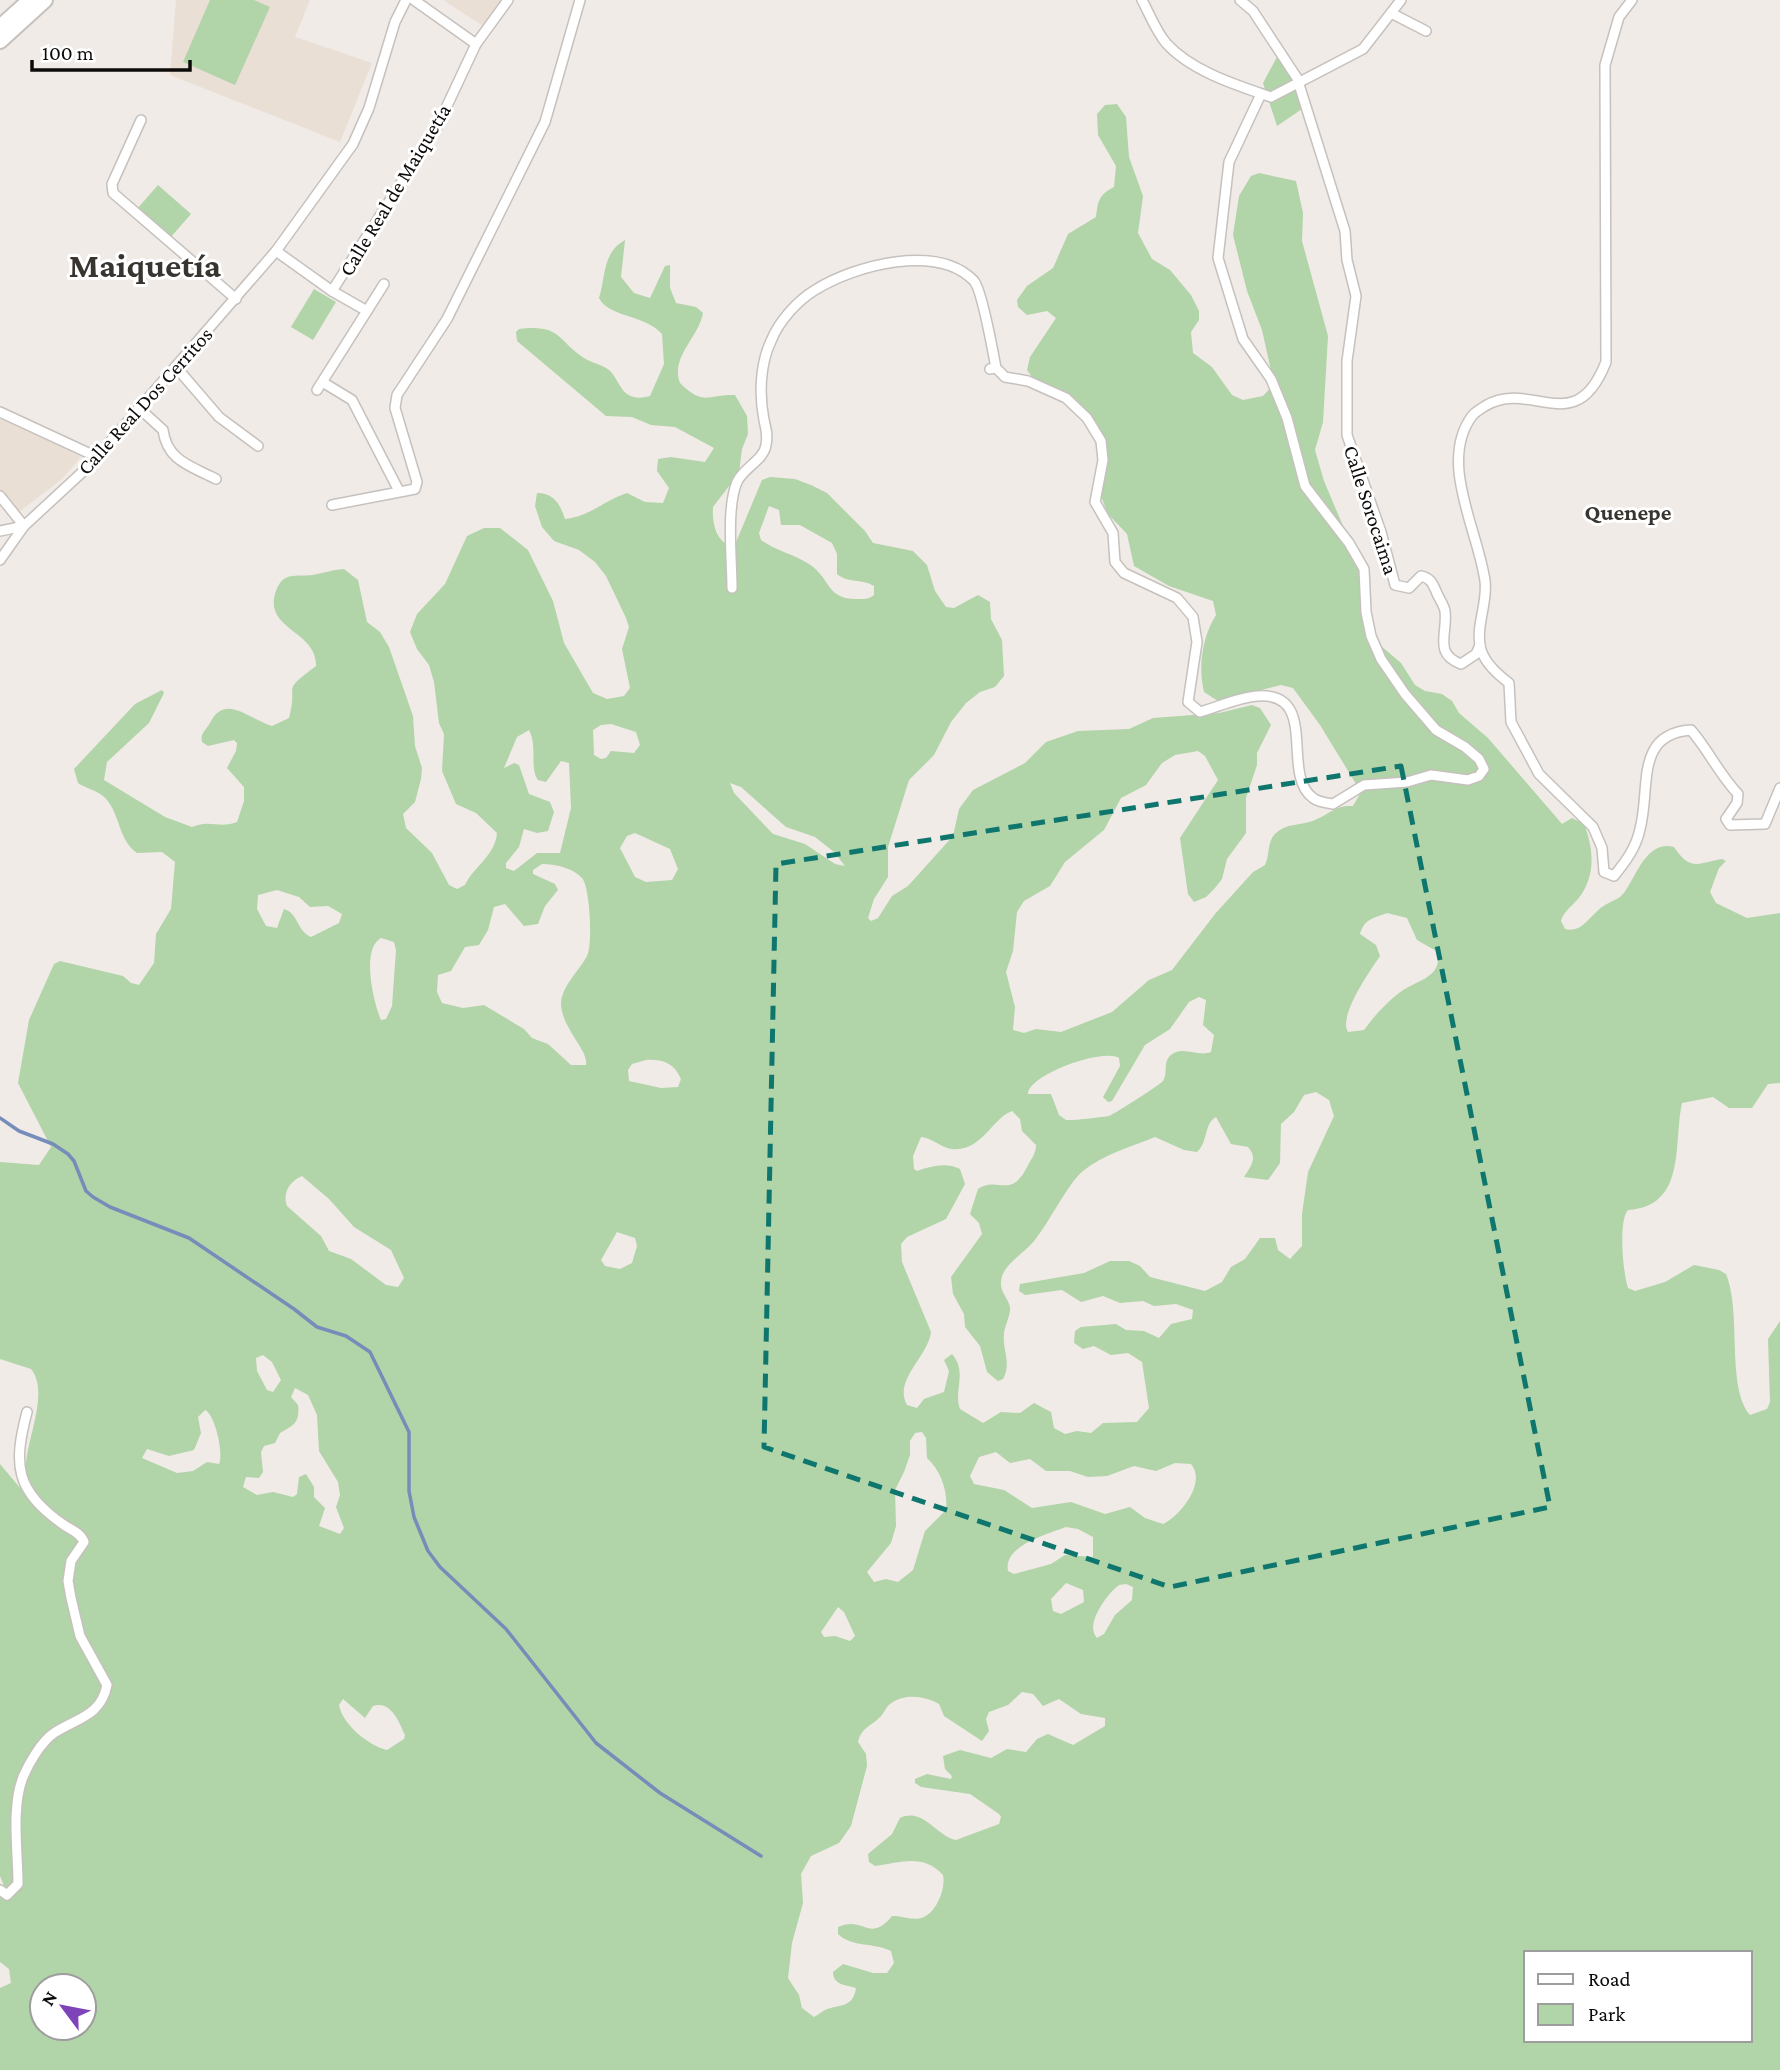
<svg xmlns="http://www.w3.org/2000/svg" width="1780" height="2070" font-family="'Crimson Pro',serif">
  <rect width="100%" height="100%" fill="#f0ebe7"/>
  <g fill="#eadfd5">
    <path d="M176,0H310L295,37L372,63L340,142L170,75Z"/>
    <path d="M443,0H501L483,26Z"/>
    <path d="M0,416L81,457L61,480L16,514L0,494Z"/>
  </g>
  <g fill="#b1d4a9" fill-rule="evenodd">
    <path d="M210,0H254L270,7L235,85L183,62Z"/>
    <path d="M1278,55L1293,78L1302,109L1277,126L1263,83Z"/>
    <path d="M1117,104L1126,117L1129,157L1143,196L1138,233L1152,259L1170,270L1191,295L1199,311V320L1191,332L1193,353L1212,367L1232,395L1243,400L1263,396L1274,384L1262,330L1247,291L1233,235L1239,196L1251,176L1259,173L1296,181L1303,213L1302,241L1328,336L1323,422L1315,450L1324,481L1365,578L1374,640L1401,663L1415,685L1425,691L1442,694L1452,701L1459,713L1488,738L1562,824L1572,818L1584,824C1594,849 1596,877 1578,899C1571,907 1564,911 1561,921L1565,929C1583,934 1591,913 1605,905C1611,901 1618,900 1623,894C1636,878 1646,839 1674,847C1691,872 1697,863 1722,859L1726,861L1719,868L1710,892L1716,903L1747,918L1780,913V1083L1768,1084L1752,1108H1729L1713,1097L1682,1103C1673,1144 1687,1206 1628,1210C1618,1220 1623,1274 1628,1288L1635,1291L1665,1282L1694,1265L1719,1270L1726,1274C1742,1313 1726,1387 1750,1415L1767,1409L1770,1402L1768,1339L1780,1321V2070H0V1988L11,1983L9,1969L0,1962V1890L5,1888L0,1876V1464L37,1508L43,1510L45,1506C39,1493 26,1483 26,1467C26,1440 50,1392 31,1369L0,1359V1162L39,1165L51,1147L18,1083L29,1020L54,964L60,961L123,976L131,983L139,985L154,963L156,934L171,909L175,862L162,852L137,853C117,839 121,812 103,796C96,790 85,788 78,783L74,769L135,704L162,690L164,693L149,723L107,762L104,780L165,817L192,827C210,819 220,829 237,822L244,801V787L227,768L236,751L237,743L234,740L208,746L202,742C200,733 206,730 210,723C225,692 250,720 272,726L289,718C299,681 279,694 316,666C317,630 262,630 276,591C283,571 296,577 312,575C324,573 332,570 344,569L358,580L367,622L380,632L389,647L413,716L415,746L422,768L421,779L415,802L403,814L406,828L432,853L449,885L457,889L465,885C474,866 495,856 497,833L476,813L456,804L442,771L444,734L439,723L434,682L429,665L417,649L410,632L417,614L445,584L467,536L484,528H500L528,550L553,601L564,643L593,693L607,699L624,696L630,688L622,649L629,627L626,618L606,576L595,562L579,550L554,541L542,527L535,506L537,493C554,493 560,504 565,519C589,517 605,500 627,493L645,502L663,503L669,488L657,471L658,459L671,457L705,462L714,448L675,427L651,425L632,417L606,416L517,341L516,332L519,329C562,324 557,341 584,358C592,363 603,365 609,370C621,381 621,404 650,396L664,364L662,334C646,315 608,317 599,298C606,276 602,253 625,240L621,277L634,293L650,298L665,266L670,265V288L676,303L696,307L703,313C699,337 670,357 680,383C704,407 708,394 735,395L747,416L748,434L742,449L739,473L713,507C712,524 716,543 734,547L762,480L770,477L795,479L811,485L827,493L865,531L873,543L913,551L927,565L935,591L946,607L954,608L978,595L990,602L991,619L1002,640L1004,676L995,687L980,692L966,703L951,722L934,755L909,780L888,847V877L874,899L868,918L871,921L878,918L892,896L908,886L953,836L959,809L973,790L1025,763L1046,742L1078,731L1129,729L1153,718L1219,713L1252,705L1260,708L1271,725L1257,753V765L1246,798V833L1227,859L1222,879L1215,888L1206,897L1194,902L1188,894L1180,838L1218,780L1205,756L1198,751L1175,755L1162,763L1146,785L1121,798L1104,830L1065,862L1050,886L1024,901L1017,912L1013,951L1006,972L1015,1007L1013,1030L1024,1033L1036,1029L1061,1032L1112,1012L1149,980L1172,970L1215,914L1253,872L1265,865C1270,855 1267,842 1275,834C1287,822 1304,826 1317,819C1331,813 1335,805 1353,806L1361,792L1320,725L1293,688L1281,685L1218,701L1204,692C1198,667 1202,637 1216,615L1213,601L1169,586L1134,566L1127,534L1108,514L1100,494V437L1077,403L1061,390L1032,377L1027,370L1030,357L1056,318L1047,311L1027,315L1018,307L1017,300L1027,286L1053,268L1068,234L1096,217C1098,202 1098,195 1114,187L1116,166L1098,135L1097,114L1105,105ZM769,506L779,510L781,525H800L832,543L837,554V574C849,584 861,578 874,586V595C869,599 866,599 859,599C825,600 832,579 809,564C794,554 776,551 761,540L759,533ZM611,724L636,732L640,745L634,753L611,751L606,758L601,759L594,755L593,730L601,725ZM529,730C538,748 529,767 538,780L546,782L561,761L569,763L571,808L560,853H537L514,871L506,868V863L519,847L524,829L537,833L548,831L554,812L550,802L529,794L519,765L514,763L504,768L517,737ZM730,783L741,787L786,827L815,837L834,852L845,866L835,864L805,844L773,834L734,793ZM635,833L670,849L678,869L672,880L646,882L635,877L620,848L627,836ZM542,864C555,864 573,868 582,878C590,887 593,944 587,956C579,971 562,986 561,1003C561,1028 589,1050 586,1065H571L548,1044L532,1038L524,1029L484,1005L463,1008L442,1003L437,992L438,975L451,971L465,947L479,945L488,930L494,907L505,904L524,926L538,924L545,906L558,890L555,884L533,874V870ZM277,890L299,897L310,907L328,906L342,914L339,923L311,937C297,931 298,913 284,909L277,928L266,926L257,909L258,895ZM1387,913L1407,918L1417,940L1438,952C1442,979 1415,980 1399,993C1386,1003 1374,1016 1364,1030L1348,1032C1338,1016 1370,971 1380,956L1376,945L1360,934C1364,919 1374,918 1387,913ZM381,938L394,942L396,950L392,1006L386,1019L381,1020C373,1001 361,949 381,938ZM1199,997L1206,1000L1203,1025L1214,1035L1211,1052C1199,1057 1186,1047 1174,1053C1161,1060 1169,1072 1163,1081C1161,1084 1113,1115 1109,1116C1102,1117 1071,1121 1066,1120L1059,1115L1051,1094H1028C1029,1074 1104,1048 1119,1058L1120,1066L1103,1097L1108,1102L1112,1101L1145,1045L1170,1029L1189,1002ZM646,1060C663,1059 674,1063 681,1079L678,1087L661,1088L629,1081L628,1070L632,1064ZM1316,1092L1329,1100L1334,1116L1308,1172L1302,1214V1246L1290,1259L1278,1250L1275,1238H1260L1245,1259L1231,1267L1222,1282L1205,1291L1150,1277L1140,1266L1129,1261H1110L1084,1273L1020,1284L1019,1291L1025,1295L1062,1290L1081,1302L1103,1296L1120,1303L1143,1301L1154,1306L1176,1304L1193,1310L1192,1319L1171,1324L1159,1338L1144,1331L1126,1330L1116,1324L1081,1327L1075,1331L1074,1343L1083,1349L1094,1346L1111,1355L1128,1353L1142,1362L1149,1408L1137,1422L1103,1423L1091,1433L1077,1431L1065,1434L1054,1428L1051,1412L1034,1403L1020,1413L1001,1412L983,1423L960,1409C953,1390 968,1373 952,1354L944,1360L949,1371L944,1392L924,1399L917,1408L907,1405C893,1380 928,1357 931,1332L902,1262L901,1244L907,1237L946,1219L965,1184L960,1169C946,1162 931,1166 917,1171L914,1169L913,1156L921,1137C933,1138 941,1148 952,1149C982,1152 991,1119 1012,1111L1020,1119L1022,1131L1036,1145C1036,1153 1032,1158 1028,1165C1011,1201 998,1175 978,1189L970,1214L979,1223L982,1234L951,1277L953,1294L964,1314L965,1327L980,1346L987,1372L998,1381L1003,1379C1012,1363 1002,1350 1004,1333C1005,1325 1011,1314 1010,1307C1008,1298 1000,1292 1001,1282C1002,1264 1024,1254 1034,1241C1049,1223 1068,1183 1083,1171C1104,1154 1130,1147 1155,1137L1184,1150L1197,1152C1209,1141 1203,1125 1216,1117L1231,1144L1248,1147C1258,1158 1251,1166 1244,1177L1268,1180L1280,1163L1281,1124L1294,1112L1304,1095ZM302,1176L329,1199L354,1227L391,1250L404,1278L398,1287L386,1285L351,1259L329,1251L321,1236L287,1206C282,1193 290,1181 302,1176ZM617,1232L635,1238L637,1246L632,1263L620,1269L605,1266L601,1260ZM263,1355L272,1362L281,1380L273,1392L267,1390L257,1371L256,1358ZM295,1388L308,1395L317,1415L319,1451L338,1482L340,1495L336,1507L344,1528L340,1534L319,1526L325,1508L314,1497V1487L306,1474L299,1477L297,1494L293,1497L273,1492L257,1495L243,1487L246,1477L259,1478L263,1472L261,1452L264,1446L275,1443L280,1433C294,1425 300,1423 298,1405L291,1397ZM205,1410C215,1414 224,1454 219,1464L207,1462L193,1471L177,1473L142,1458L147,1449L169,1456L194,1450L201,1433L198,1417ZM922,1432L926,1438L927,1458C941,1471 948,1491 946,1510L925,1531L913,1570L898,1582L886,1579L874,1582L867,1572L891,1543L896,1526L895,1490L904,1472L910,1455V1441L915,1433ZM996,1452L1010,1463L1030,1459L1046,1471H1070L1088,1477L1107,1476L1134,1466L1156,1471L1175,1463L1191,1464C1207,1483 1180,1516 1163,1524L1145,1518L1130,1507L1105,1514L1071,1502L1032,1508L1004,1490L974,1484L970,1476L979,1457ZM1066,1527L1078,1529L1093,1537V1557L1065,1555L1051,1564L1014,1574L1008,1571C1003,1546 1047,1534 1066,1527ZM1066,1583L1083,1590L1084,1602L1061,1614L1053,1611L1051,1599ZM1126,1584L1133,1587L1132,1600L1115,1615L1104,1634L1097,1638C1084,1625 1107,1594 1119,1585ZM838,1607L844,1612L855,1636L850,1641L835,1636L824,1637L821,1632ZM1022,1692L1033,1694L1043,1706L1059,1699L1081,1714L1105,1718V1726L1073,1745L1048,1734L1037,1739L1026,1752L1007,1749L991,1758L960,1750L943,1756L945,1769L952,1776L951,1779L927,1774L915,1779V1783L921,1787L970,1794L999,1814L1001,1817L999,1824L956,1840C936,1836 923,1807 900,1818L892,1834L868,1854L869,1862L875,1866C900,1863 923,1853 943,1875C946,1889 936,1914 921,1918C911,1921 902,1915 892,1916C869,1944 864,1915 838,1927V1934C853,1948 873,1942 891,1951L894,1963L887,1973H873L843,1964L833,1972C833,1985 846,1985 856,1988C853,2009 838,2004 825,2010C821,2012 818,2015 814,2017L802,2008L799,1995L788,1978L792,1943L803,1903L801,1874L811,1856L839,1843L851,1826L867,1766L866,1754L858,1742C862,1727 870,1727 879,1718C884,1714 885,1708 890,1704C904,1693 925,1696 939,1704L944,1716L982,1741L989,1731L986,1719L989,1712L1008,1705ZM343,1699L365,1718L373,1706C391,1700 399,1722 405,1735L404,1739L387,1750C369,1746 342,1724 339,1705ZM1526,1953H1750V2040H1526ZM42,1986H84V2028H42Z"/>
    <path d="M158,185L191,214L170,238L137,209Z"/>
    <path d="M314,289L336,302L313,340L291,327Z"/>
  </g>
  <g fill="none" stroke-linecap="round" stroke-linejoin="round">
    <path stroke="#768dba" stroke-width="3.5" d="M0,1118L19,1131L53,1144L68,1154L74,1161L86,1191L93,1197L110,1207L189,1238L294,1309L317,1327L346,1336L370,1352L409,1432V1491L414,1517L428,1551L440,1567L506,1629L596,1743L660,1793L761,1856"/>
    <defs>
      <g id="street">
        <path d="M414,0L476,44"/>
        <path d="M1142,0C1149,13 1156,31 1166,43C1191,71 1236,85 1271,97L1363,49L1401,0"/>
        <path d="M1240,0L1253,11L1297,78L1345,231L1347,260L1356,296L1347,361V435L1381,532L1395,585L1409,588L1421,576C1430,578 1432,582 1436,591C1438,597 1444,605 1445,611C1448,633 1433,654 1461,664L1476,654L1480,645"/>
        <path d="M1632,0L1619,17L1605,65L1606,362C1575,441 1532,378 1485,406C1481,409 1475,412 1472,416C1438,462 1478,530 1485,581C1488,602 1476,625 1480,645C1482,660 1497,674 1509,683L1511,722L1539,774L1593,827L1602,848L1604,872L1614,876C1626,861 1636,848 1640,829C1651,788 1634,734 1691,730C1709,751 1719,774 1738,794L1737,803L1726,819L1730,825L1765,824L1780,788"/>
        <path d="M1391,13L1426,31"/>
        <path d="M141,120L112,184L113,193L236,299"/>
        <path d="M276,251L332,291L438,125L476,44L508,0"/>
        <path d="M332,291L367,311"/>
        <path d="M176,367L219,417L258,446"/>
        <path d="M990,369L996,368L1005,377L1028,381L1066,398L1087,418L1101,441L1103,460L1095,502L1113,533L1115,562L1124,573L1177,598L1193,617L1197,642L1188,702L1200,712C1218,707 1239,697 1258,696C1320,692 1280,774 1313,798C1318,802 1326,803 1333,804L1364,785L1407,782L1431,775L1468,780L1479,776L1484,769L1479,759L1465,747L1436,730L1405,694L1381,659L1371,636L1366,612L1364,569L1349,543L1305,486L1287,418L1271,379L1243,339L1218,258L1229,162L1261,94"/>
        <path d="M324,383L352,400L399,491"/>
        <path d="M317,390L384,284"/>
        <path d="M140,409L163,430C167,461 191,466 216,479"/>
        <path d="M0,412L97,457"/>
        <path d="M0,496L24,526L0,560"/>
        <path d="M332,505L415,489L417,482L395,408L397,395L447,319L545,122L580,0"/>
        <path d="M0,531L24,526L90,465L276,251L353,144L369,108L395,22L406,0"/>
        <path d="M732,588C732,560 726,508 737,482C743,468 764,460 766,445C768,435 766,429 764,420C759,395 760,364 771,341C779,321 797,301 815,290C855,265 938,243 974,281C982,290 993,352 996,368"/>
        <path d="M0,1890L7,1895L18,1884C18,1850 11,1808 23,1777C29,1763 41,1742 54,1733C77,1718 101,1716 107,1685L80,1636L71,1598L68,1581L71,1561L84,1542C81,1533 71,1530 64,1525C15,1491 13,1465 27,1412"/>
      </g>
      <g id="primary">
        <path d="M0,27L30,0"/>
        <path d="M0,41L45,0"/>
      </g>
    </defs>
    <use href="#street" stroke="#c6c1bd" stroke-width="12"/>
    <use href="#primary" stroke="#c6c1bd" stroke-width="18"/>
    <use href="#street" stroke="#fff" stroke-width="9"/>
    <use href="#primary" stroke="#fff" stroke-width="14"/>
  </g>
  <path fill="none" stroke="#0f766e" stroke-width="5" stroke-dasharray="14 9" stroke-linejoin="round" d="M1401,766L1550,1507L1170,1587L764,1447L776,864Z"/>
  <g text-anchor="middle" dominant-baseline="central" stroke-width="6" stroke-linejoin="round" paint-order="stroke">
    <g font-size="21" fill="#0d0b0a" stroke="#fff">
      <text transform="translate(395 190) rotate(-59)">Calle Real de Maiquetía</text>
      <text transform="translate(145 401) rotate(-48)">Calle Real Dos Cerritos</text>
      <text transform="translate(1371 510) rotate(72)">Calle Sorocaima</text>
    </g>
    <g font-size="23" font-weight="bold" fill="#383531" stroke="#fff">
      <text x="1628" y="512">Quenepe</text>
    </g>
    <g font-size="35" font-weight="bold" fill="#383531" stroke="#fff">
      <text x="145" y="265">Maiquetía</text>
    </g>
  </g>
  <rect x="1524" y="1951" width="228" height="91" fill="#ffffff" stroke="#9e9d9d" stroke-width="2"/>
  <rect x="1538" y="1974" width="35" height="10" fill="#ffffff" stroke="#9e9d9d" stroke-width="2"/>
  <text x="1588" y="1986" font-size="21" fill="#0d0b0a">Road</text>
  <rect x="1538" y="2004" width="35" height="21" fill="#b1d4a9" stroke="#9e9d9d" stroke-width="2"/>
  <text x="1588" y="2021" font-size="21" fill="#0d0b0a">Park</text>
  <g transform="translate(63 2007) rotate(302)"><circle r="33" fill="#ffffff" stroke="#9e9d9d" stroke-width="2"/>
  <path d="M0-5L12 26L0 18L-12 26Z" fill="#7f43b9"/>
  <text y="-10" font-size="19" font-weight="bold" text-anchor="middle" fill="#0d0b0a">N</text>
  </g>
  <path d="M32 60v10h158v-10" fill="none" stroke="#0d0b0a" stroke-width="3.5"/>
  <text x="42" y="60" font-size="21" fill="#0d0b0a" stroke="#ffffff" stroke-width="5" paint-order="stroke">100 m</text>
</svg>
